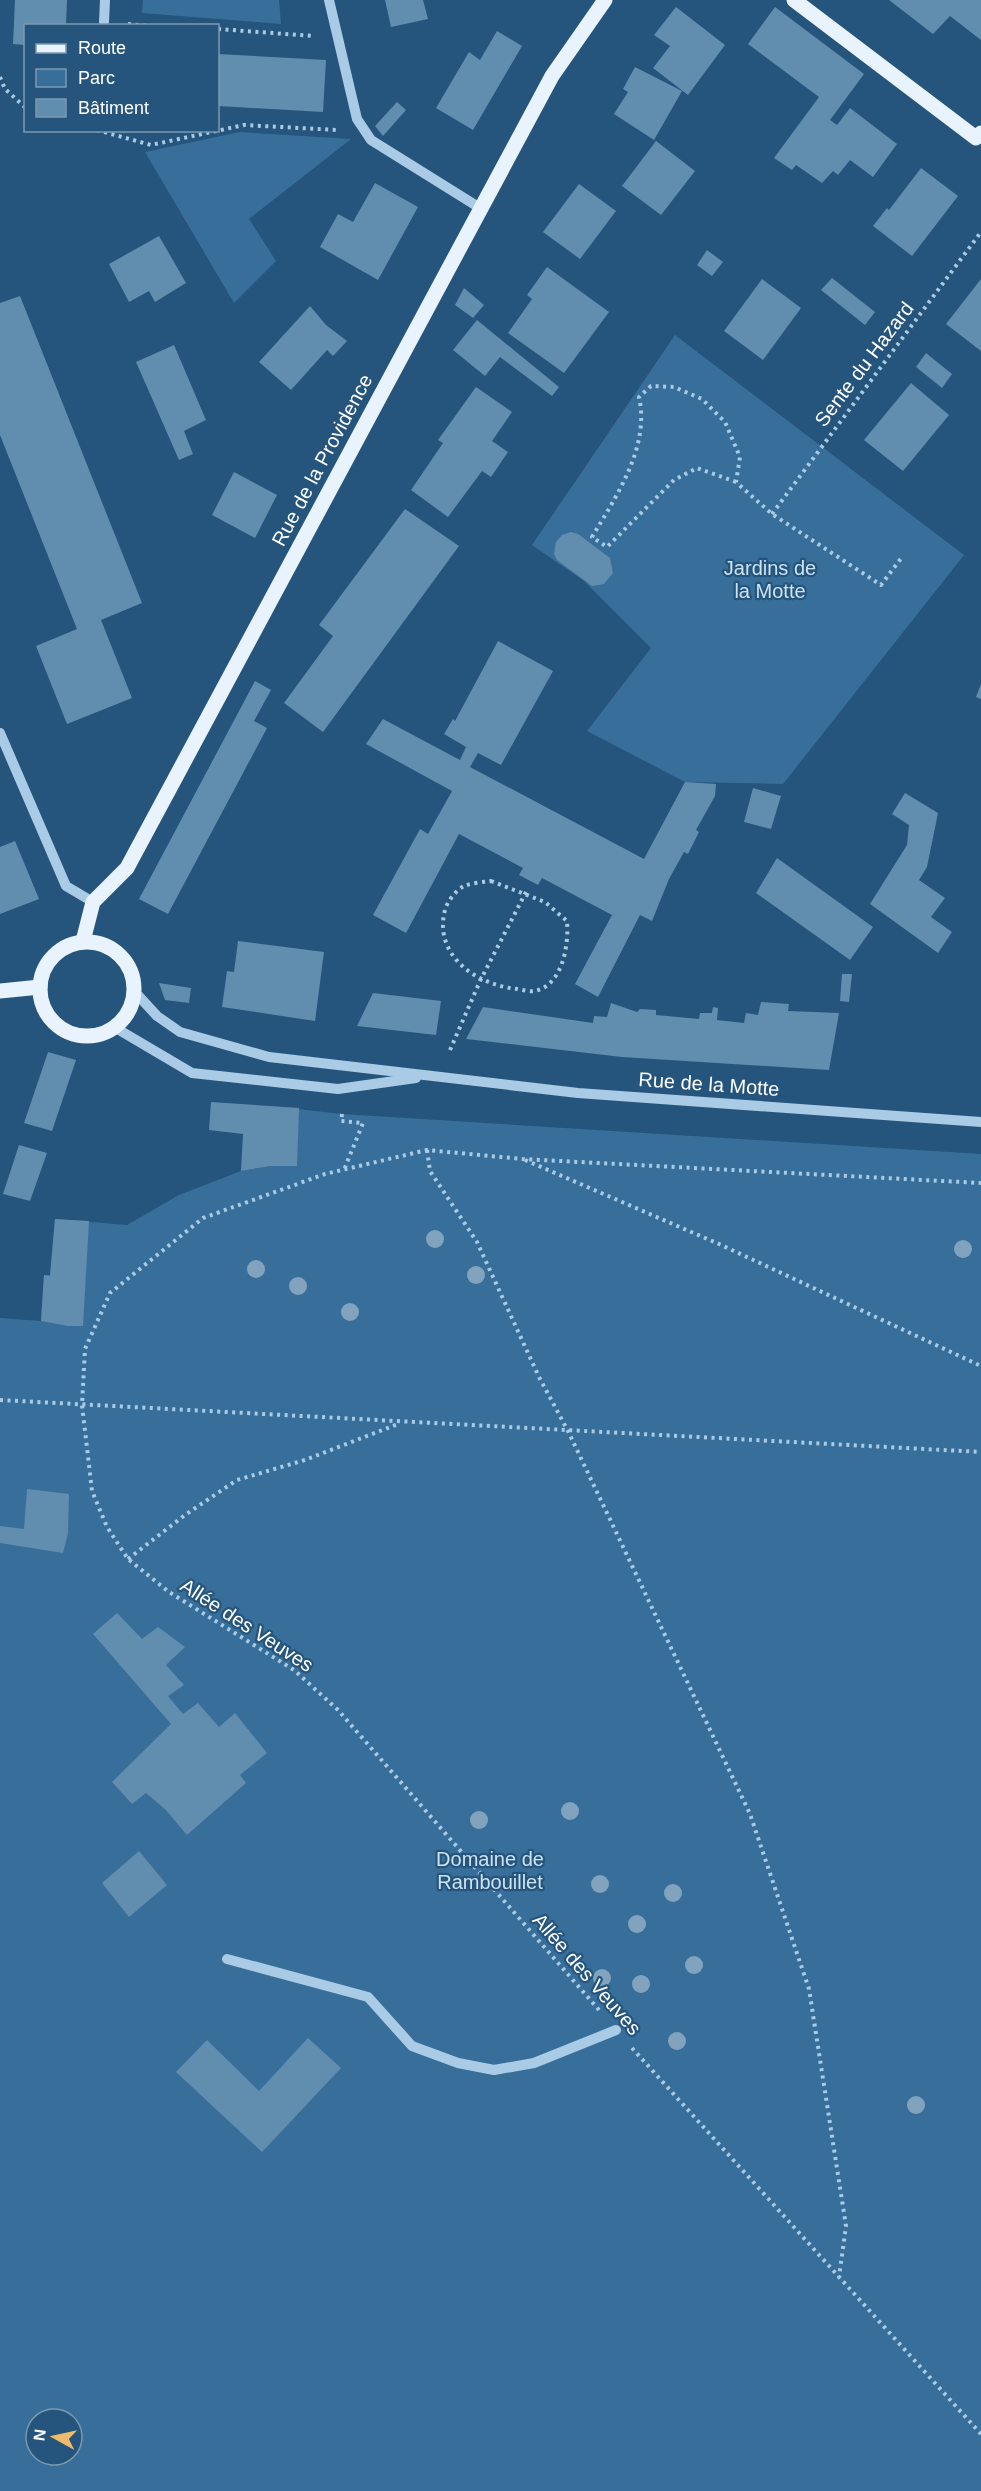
<svg xmlns="http://www.w3.org/2000/svg" width="981" height="2491" font-family="Arial,sans-serif">
  <rect width="100%" height="100%" fill="#25557c"/>
  <g fill="#386f9a" fill-rule="evenodd">
    <path d="M143,0H279L281,24L142,13Z"/>
    <path d="M240,132L351,139L249,219L276,261L234,303L145,152Z"/>
    <path d="M675,335L964,555L783,784L685,782L587,731L651,648L584,581L532,545Z"/>
    <path d="M270,1106L342,1114L981,1154V2491H0V1318L41,1321L44,1275H50L55,1219L127,1225L179,1195L241,1171L271,1166ZM36,2419H72V2455H36Z"/>
  </g>
  <g fill="#618daf">
    <path d="M15,0H67L66,26H26V45L13,44Z"/>
    <path d="M385,0H423L428,19L391,27Z"/>
    <path d="M889,0H981V40L950,16L933,34Z"/>
    <path d="M676,7L725,45L688,95L653,68L670,46L654,35Z"/>
    <path d="M775,7L864,74L830,120L837,125L850,108L897,144L873,177L850,160L838,175L833,171L822,183L796,165L792,170L774,158L819,97L748,44Z"/>
    <path d="M497,31L522,46L473,130L436,108L469,52L480,60Z"/>
    <path d="M218,54L326,60L323,112L218,106Z"/>
    <path d="M635,67L682,91L654,140L614,114L628,92L623,89Z"/>
    <path d="M397,102L406,110L383,136L375,126Z"/>
    <path d="M656,141L695,171L661,215L622,186Z"/>
    <path d="M921,168L958,196L912,256L873,226L887,208L889,210Z"/>
    <path d="M375,183L418,207L378,280L320,247L338,214L353,222Z"/>
    <path d="M579,184L616,211L580,259L543,232Z"/>
    <path d="M159,236L186,283L155,302L149,291L129,302L109,264Z"/>
    <path d="M707,250L723,262L712,276L697,265Z"/>
    <path d="M547,267L609,312L564,373L508,333L532,299L527,295Z"/>
    <path d="M832,278L875,312L865,325L821,290Z"/>
    <path d="M762,279L801,308L763,360L724,331Z"/>
    <path d="M981,279V351L946,324Z"/>
    <path d="M464,288L484,305L473,318L455,305Z"/>
    <path d="M20,296L142,603L101,620L132,698L67,724L36,646L77,629L0,435V303Z"/>
    <path d="M310,306L326,325L347,341L333,356L327,350L291,390L259,362Z"/>
    <path d="M477,320L559,387L552,396L500,357L485,376L453,350Z"/>
    <path d="M174,345L206,420L184,431L193,454L179,460L136,362Z"/>
    <path d="M926,353L952,374L942,388L916,367Z"/>
    <path d="M911,383L949,415L903,471L864,440Z"/>
    <path d="M476,387L512,412L492,441L508,452L491,477L482,471L448,517L411,490L443,443L438,440Z"/>
    <path d="M234,472L277,495L255,538L212,515Z"/>
    <path d="M405,509L459,546L323,732L284,703L333,636L319,625Z"/>
    <path d="M571,532L578,534L610,558L613,573L604,584L592,586L557,560L554,554L556,542L562,535Z"/>
    <path d="M498,641L553,671L501,765L478,753L470,767L644,859L685,782L716,784L715,796L696,830L699,832L688,854L684,852L669,879L652,921L640,915L598,997L575,984L612,915L542,878L538,885L519,875L523,868L459,834L406,933L373,915L420,829L428,834L452,791L366,744L383,719L460,760L466,747L444,734L453,719L455,721Z"/>
    <path d="M255,681L271,690L254,721L267,728L168,914L139,899Z"/>
    <path d="M981,684V699L976,697Z"/>
    <path d="M753,788L781,796L771,829L744,822Z"/>
    <path d="M905,793L938,813L927,867L919,880L945,898L931,917L952,932L938,953L870,904L907,845L909,825L892,814Z"/>
    <path d="M15,841L39,899L0,914V847Z"/>
    <path d="M777,858L873,927L850,960L756,893Z"/>
    <path d="M238,941L324,952L315,1021L222,1007L227,971L234,972Z"/>
    <path d="M842,974H852L849,1002L840,1001Z"/>
    <path d="M159,983L191,988L189,1003L165,1000Z"/>
    <path d="M373,993L441,1001L436,1035L357,1026Z"/>
    <path d="M761,1002L789,1004L788,1011L839,1013L829,1070L622,1057L466,1039L483,1007L593,1023L594,1016L607,1017L611,1003L637,1012L640,1009L656,1010V1015L699,1019L700,1013H712L713,1007L718,1008L717,1020L744,1023L746,1013L758,1015Z"/>
    <path d="M48,1052L76,1060L52,1131L24,1123Z"/>
    <path d="M211,1102L299,1108L297,1166H271L241,1171L243,1134L209,1130Z"/>
    <path d="M19,1145L47,1153L30,1201L3,1194Z"/>
    <path d="M55,1219L89,1221L83,1326H68L41,1321L44,1275L50,1276Z"/>
    <path d="M27,1489L69,1494L68,1533L63,1553L0,1543V1526L24,1529Z"/>
    <path d="M117,1613L142,1639L158,1627L185,1647L166,1665L184,1685L168,1696L183,1714L198,1703L219,1727L235,1713L267,1753L240,1775L246,1783L187,1835L166,1810L146,1793L132,1804L112,1782L171,1724L93,1634Z"/>
    <path d="M139,1851L167,1885L129,1917L102,1883Z"/>
    <path d="M308,2038L341,2068L262,2152L176,2072L207,2040L259,2091Z"/>
  </g>
  <g fill="none" stroke-linecap="round" stroke-linejoin="round">
    <g stroke="#a9cbe5" stroke-width="4" stroke-dasharray="3 4.5" stroke-linecap="butt">
      <path d="M128,24L151,26"/>
      <path d="M218,29L313,36"/>
      <path d="M0,77L5,89L26,108"/>
      <path d="M97,130L151,145L244,125L337,130"/>
      <path d="M736,482L697,468L674,480L607,547L592,537C617,495 650,447 639,397L651,386L674,387L702,399L725,422L740,457L736,482L772,514L881,585L902,557"/>
      <path d="M772,514L981,232"/>
      <path d="M491,881L545,902L567,921C569,944 563,985 535,991C531,992 522,990 517,989C477,985 433,956 445,910C447,902 456,890 464,886C472,883 483,882 491,881Z"/>
      <path d="M450,1050L480,981L526,892"/>
      <path d="M342,1114L341,1121L363,1123L344,1170"/>
      <path d="M427,1150L430,1171L477,1242L539,1377L568,1431L750,1814L809,1989L846,2226L839,2277"/>
      <path d="M525,1160L719,1244L981,1366"/>
      <path d="M0,1400L981,1452"/>
      <path d="M128,1559L185,1515L237,1480L305,1460L398,1424"/>
      <path d="M599,2010L338,1710L294,1670L169,1592L128,1559L107,1527L92,1491L82,1405L85,1349L110,1293L203,1218L325,1174L427,1150L522,1159L981,1183"/>
      <path d="M632,2048L981,2434"/>
    </g>
    <g stroke="#a9cbe5" stroke-width="10">
      <path d="M329,0L357,119L371,140L480,208"/>
      <path d="M104,22L105,0"/>
      <path d="M0,733L66,886L93,902"/>
      <path d="M134,991L157,1016L180,1032L269,1057L578,1093L981,1122"/>
      <path d="M114,1027L192,1073L338,1089L416,1078"/>
      <path d="M227,1959L368,1997L412,2046L458,2063L494,2070L534,2063L616,2030"/>
    </g>
    <g stroke="#e9f3fd" stroke-width="15">
      <path d="M794,0L976,138L981,133"/>
      <path d="M83,941L93,902L127,868L552,76L605,0"/>
      <circle cx="87" cy="989" r="47"/>
      <path d="M0,991L40,987"/>
    </g>
  </g>
  <g fill="#81a3be">
    <circle cx="435" cy="1239" r="9"/>
    <circle cx="963" cy="1249" r="9"/>
    <circle cx="256" cy="1269" r="9"/>
    <circle cx="476" cy="1275" r="9"/>
    <circle cx="298" cy="1286" r="9"/>
    <circle cx="350" cy="1312" r="9"/>
    <circle cx="570" cy="1811" r="9"/>
    <circle cx="479" cy="1820" r="9"/>
    <circle cx="600" cy="1884" r="9"/>
    <circle cx="673" cy="1893" r="9"/>
    <circle cx="637" cy="1924" r="9"/>
    <circle cx="694" cy="1965" r="9"/>
    <circle cx="602" cy="1978" r="9"/>
    <circle cx="641" cy="1984" r="9"/>
    <circle cx="677" cy="2041" r="9"/>
    <circle cx="916" cy="2105" r="9"/>
  </g>
  <g text-anchor="middle" dominant-baseline="central" stroke-width="4.5" stroke-linejoin="round" paint-order="stroke">
    <g font-size="20" fill="#fff" stroke="#25557c">
      <text transform="translate(864 364) rotate(-53)">Sente du Hazard</text>
      <text transform="translate(322 460) rotate(-62)">Rue de la Providence</text>
      <text transform="translate(709 1084) rotate(4)">Rue de la Motte</text>
      <text transform="translate(247 1625) rotate(33)">Allée des Veuves</text>
      <text transform="translate(587 1974) rotate(49)">Allée des Veuves</text>
    </g>
    <g font-size="20" fill="#cce3f4" stroke="#25557c">
      <text x="770" y="568">Jardins de<tspan x="770" dy="23">la Motte</tspan></text>
      <text x="490" y="1859">Domaine de<tspan x="490" dy="23">Rambouillet</tspan></text>
    </g>
  </g>
  <rect x="24" y="24" width="195" height="108" fill="#25557c" stroke="#7c99b0" stroke-width="1.5"/>
  <rect x="36" y="44" width="30" height="9" fill="#e9f3fd" stroke="#7c99b0" stroke-width="1.5"/>
  <text x="78" y="54" font-size="18" fill="#ffffff">Route</text>
  <rect x="36" y="69" width="30" height="18" fill="#386f9a" stroke="#7c99b0" stroke-width="1.5"/>
  <text x="78" y="84" font-size="18" fill="#ffffff">Parc</text>
  <rect x="36" y="99" width="30" height="18" fill="#618daf" stroke="#7c99b0" stroke-width="1.5"/>
  <text x="78" y="114" font-size="18" fill="#ffffff">Bâtiment</text>
  <g transform="translate(54 2437) rotate(278)"><circle r="28" fill="#25557c" stroke="#7c99b0" stroke-width="1.5"/>
  <path d="M0-4.5L10 22L0 15L-10 22Z" fill="#eebb6e"/>
  <text y="-9" font-size="16" font-weight="bold" text-anchor="middle" fill="#ffffff">N</text>
  </g>
</svg>
